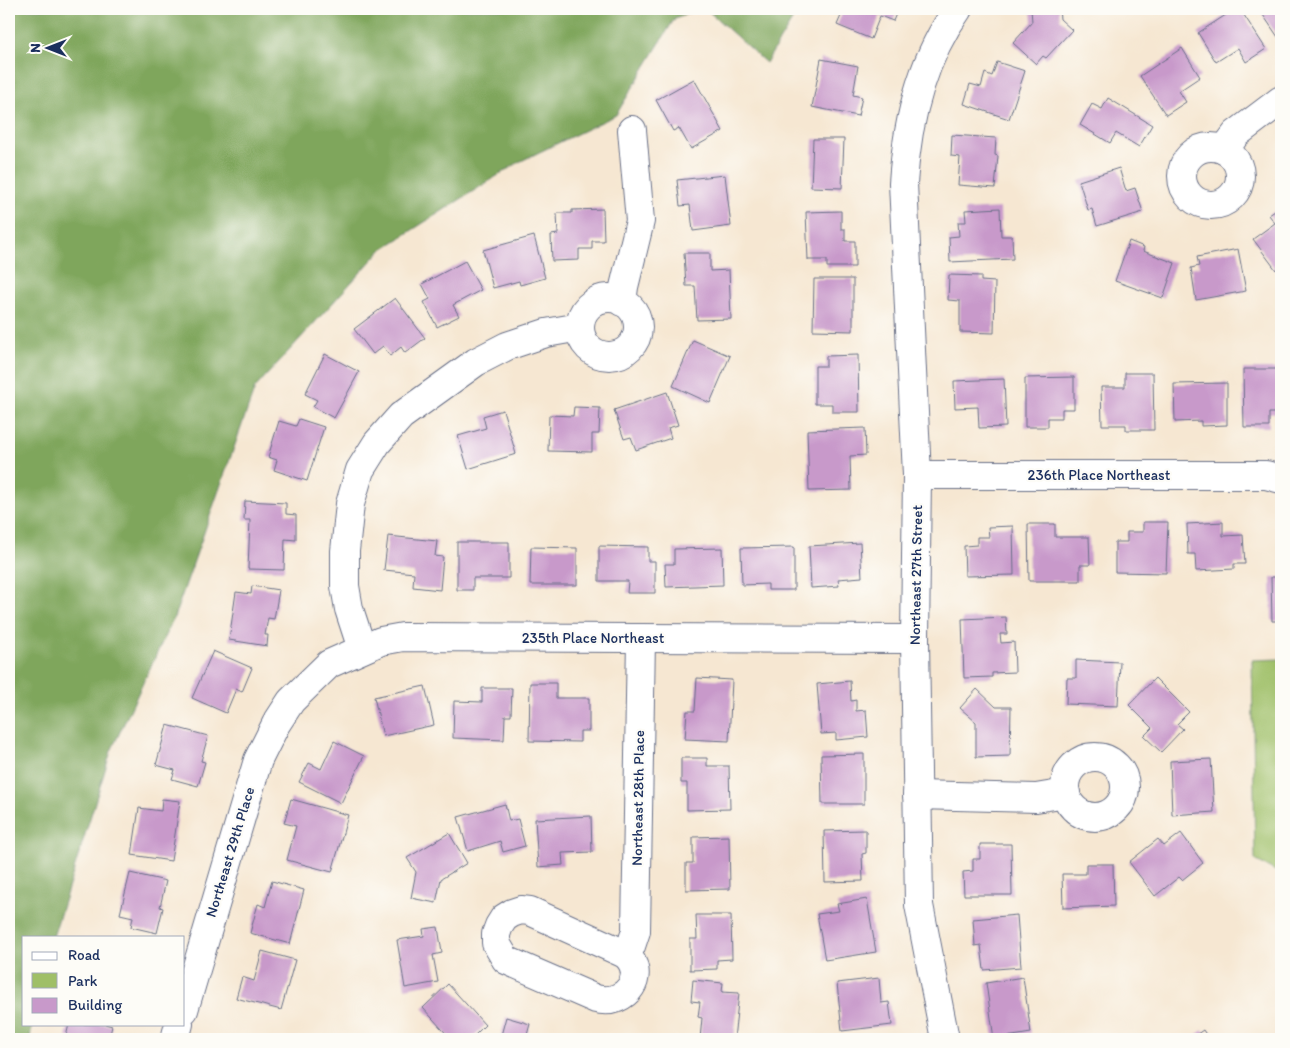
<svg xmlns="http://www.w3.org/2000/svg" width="1290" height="1048" font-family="Itim,sans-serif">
  <rect width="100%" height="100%" fill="#fdfcf7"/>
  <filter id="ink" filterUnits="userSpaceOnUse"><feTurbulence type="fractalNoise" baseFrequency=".02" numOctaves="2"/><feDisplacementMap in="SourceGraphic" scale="10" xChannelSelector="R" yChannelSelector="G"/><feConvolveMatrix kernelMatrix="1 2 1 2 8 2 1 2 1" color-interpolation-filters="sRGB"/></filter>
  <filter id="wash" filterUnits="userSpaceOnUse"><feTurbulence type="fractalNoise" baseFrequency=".0096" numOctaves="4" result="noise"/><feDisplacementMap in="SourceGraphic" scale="20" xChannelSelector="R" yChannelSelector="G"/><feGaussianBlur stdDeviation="1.12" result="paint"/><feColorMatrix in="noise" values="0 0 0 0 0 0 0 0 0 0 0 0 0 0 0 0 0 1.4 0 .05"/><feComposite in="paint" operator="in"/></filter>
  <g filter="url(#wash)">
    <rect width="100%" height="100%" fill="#f6e7d2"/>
    <path fill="#9fbf67" stroke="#5d7762" d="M1281,659V874L1255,860L1252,660Z"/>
    <g fill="#7fa65c" stroke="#4d6a5d">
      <path d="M9,9H700L675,18L616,115L519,162L381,250L255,388L175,615L111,751L53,937H24V1024H32L30,1039H9Z"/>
      <path d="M706,9H799L766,63Z"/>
    </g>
    <g id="blocks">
      <g fill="#c899ca">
        <path d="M844,9H898L893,21L880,16L871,39L837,25Z"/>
        <path d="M1031,9H1059L1060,19L1072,30L1046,58L1043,56L1036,64L1013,43L1032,22Z"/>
        <path d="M1235,9H1240L1266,49L1246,62L1238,48L1216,62L1198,33Z"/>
        <path d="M1259,9H1281V35L1278,37Z"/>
        <path d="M1182,48L1200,77L1179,91L1186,102L1166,115L1140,76Z"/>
        <path d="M821,59L858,66L853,95L862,97L858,116L812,107Z"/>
        <path d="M997,62L1025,71L1009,119L964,104L970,84L981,87L985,73L992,76Z"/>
        <path d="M694,79L723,131L691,149L679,128L673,131L656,100Z"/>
        <path d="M1108,98L1152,125L1139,147L1116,133L1110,143L1080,125L1092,104L1102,109Z"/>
        <path d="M952,135L996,138L995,155L998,156L995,188L958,185L960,157L951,156Z"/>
        <path d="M813,139H844L842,188L811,187Z"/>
        <path d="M1119,168L1126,191L1135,188L1143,212L1097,226L1092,209L1088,210L1079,181Z"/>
        <path d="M725,175L731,226L693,231L690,205L680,206L677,180Z"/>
        <path d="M1281,207V266L1276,270L1253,239L1275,223L1269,215Z"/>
        <path d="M1000,208L1001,236H1012L1013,259L950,262L949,237L959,236L958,222H966L965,210Z"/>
        <path d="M603,209L604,241H592V249H579V260L552,261L551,235L558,234L557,213H572V210Z"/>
        <path d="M841,211V229H845V241H855V267H827V260H808L806,212Z"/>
        <path d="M534,236L545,278L520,285L519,281L493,288L483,250Z"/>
        <path d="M1129,241L1144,247L1143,251L1175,263L1163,298L1115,281Z"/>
        <path d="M1238,249L1246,291L1196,300L1191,268L1199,266L1197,257Z"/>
        <path d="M684,253H710V271L729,270L731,319L697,320L695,286H686Z"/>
        <path d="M465,261L481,290L453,305L459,316L437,327L424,302L430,299L422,284Z"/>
        <path d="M949,275L981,276V281L995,282L994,333L960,332V301L948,300Z"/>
        <path d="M814,279H853V331L813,330Z"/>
        <path d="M395,298L425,338L405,353L401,347L390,356L383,346L373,354L354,329Z"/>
        <path d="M693,340L730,356L710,403L673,386Z"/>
        <path d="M325,354L359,372L334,418L313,407L317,400L305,394Z"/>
        <path d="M858,355L859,412H832V404H815V366H826V356Z"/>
        <path d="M1243,369H1281V413H1269V427H1244Z"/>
        <path d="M1125,373H1153L1154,430H1126V425H1102L1101,387H1125Z"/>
        <path d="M1074,377V409H1062V418H1048V427H1025V378Z"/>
        <path d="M1004,379L1006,427L979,428L978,407L955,408L954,381Z"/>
        <path d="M1227,383V425L1201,426V421L1175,422L1174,384Z"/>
        <path d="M667,392L678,425L668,428L671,438L636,450L631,437L624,439L614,410Z"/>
        <path d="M574,407L600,408L599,434H592V452L548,451L549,415L573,416Z"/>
        <path d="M503,410L516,454L468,469L458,436L486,428L483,416Z"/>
        <path d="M299,419L324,427L307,481L274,470L277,460L268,457L279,421L296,426Z"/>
        <path d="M865,428L866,455L850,456L851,490L809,491L807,430Z"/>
        <path d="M245,501L286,503V514L296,515V540L285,539L284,570L248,569L250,520H244Z"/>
        <path d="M1143,522H1168L1166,573L1115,572V542H1127V532H1143Z"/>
        <path d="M1223,522V536L1243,535L1245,564H1234V569L1196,571L1195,554H1188L1187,524Z"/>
        <path d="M1028,524H1055V537H1089L1090,565H1080V581H1029Z"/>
        <path d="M1013,526L1014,575L965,576L964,546L977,545V537H989L988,527Z"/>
        <path d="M388,536L437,541L435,556L443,557L440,590L413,587L414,573L384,570Z"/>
        <path d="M457,542H509V578H473V590H457Z"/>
        <path d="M860,543L862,577L838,579L839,586L811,588L809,546Z"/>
        <path d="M599,546L648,547V561H655V593H627L628,581H599Z"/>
        <path d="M531,547L577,548V585H530Z"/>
        <path d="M794,547V590H768V584L742,585L741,548Z"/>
        <path d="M722,548L723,585L666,587L665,564H674V549Z"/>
        <path d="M1271,577H1281V621H1272Z"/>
        <path d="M252,586L279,590L274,619L268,618L265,635H268L267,646L229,640L236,592L251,594Z"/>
        <path d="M1006,617L1007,634H1000L1001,643L1014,642L1015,672L992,673V677L964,678L962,619Z"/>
        <path d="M213,651L252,668L242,692L236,689L226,713L192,698Z"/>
        <path d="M1076,660L1120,662L1118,706L1066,704L1067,678H1076Z"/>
        <path d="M697,678L732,680L729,741L685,739L687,711H695Z"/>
        <path d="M1155,678L1189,712L1177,724L1183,729L1161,752L1144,736L1152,728L1129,705Z"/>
        <path d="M850,681L851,701L856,700V711L866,710L868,737L836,740V733L821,734L817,684Z"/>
        <path d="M530,683H556V698H589V731H580V742L529,741Z"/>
        <path d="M425,686L434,725L383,736L374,697Z"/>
        <path d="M482,688H512L511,716H505L504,740L453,738L454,701L482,702Z"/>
        <path d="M977,689L996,707H1011L1010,756L976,757V722L960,708Z"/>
        <path d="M167,725L208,736L201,761L205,762L198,786L172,779L175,770L156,765Z"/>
        <path d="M334,741L364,756L341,803L299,782L309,763L321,769Z"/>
        <path d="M864,754V804H822L821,755Z"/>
        <path d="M681,758H707V766H729L730,809L687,810V783H681Z"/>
        <path d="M1211,759L1214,812L1172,815L1170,761Z"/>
        <path d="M162,799L180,801L171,861L132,855L139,808L161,811Z"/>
        <path d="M291,799L348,815L332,872L287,860L296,826L284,823Z"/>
        <path d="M505,804L509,821L518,819L525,846L503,852L500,841L468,851L458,817Z"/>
        <path d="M591,816L592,852L562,853L563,865L538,867L535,819Z"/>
        <path d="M866,830V853L862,854L863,881L825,882L824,831Z"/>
        <path d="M449,833L467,863L441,879L436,903L411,898L416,872L407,858Z"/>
        <path d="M1181,833L1203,863L1182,880L1179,877L1155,896L1129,862L1158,839L1164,846Z"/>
        <path d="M729,836L730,889L686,890V863H693V837Z"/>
        <path d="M980,844H1011L1012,895H964L963,872L973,871V859H980Z"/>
        <path d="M1086,864H1113L1114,906L1063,908L1062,874H1086Z"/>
        <path d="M130,873L166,881L160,907L163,908L157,933L131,927L133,917L120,914Z"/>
        <path d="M272,881L304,890L290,944L250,933L258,904L265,907Z"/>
        <path d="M867,899L876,952L825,960L817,914L839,911L837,904Z"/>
        <path d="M696,915H731L732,959L717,960V969L690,970V939H697Z"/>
        <path d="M1017,915L1021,967L984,970L981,945L975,946L973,919Z"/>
        <path d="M438,927L442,953L433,955L438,982L405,988L397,940L424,936L423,929Z"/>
        <path d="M262,951L295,960L281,1010L236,998L242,977L254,981Z"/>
        <path d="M1023,977L1031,1033L994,1039L986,983Z"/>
        <path d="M879,978L881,1003L889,1002L892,1025L842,1031L837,983Z"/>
        <path d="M693,980L723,983L722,992L739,993L734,1039H700L702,1018L698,1017L700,1002L691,1001Z"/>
        <path d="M448,984L485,1025L471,1039H464L462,1038L460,1039H451L423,1008Z"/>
        <path d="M506,1017L530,1024L527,1035L537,1038V1039H500Z"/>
        <path d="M69,1024H105L112,1026L109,1039H76L66,1037Z"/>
        <path d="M1203,1030L1209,1039H1190Z"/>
      </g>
    </g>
  </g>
  <g filter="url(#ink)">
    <use href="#blocks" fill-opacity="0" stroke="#686f87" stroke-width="1"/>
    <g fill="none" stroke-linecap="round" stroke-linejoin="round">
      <defs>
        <g id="minor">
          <circle cx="1211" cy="176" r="29"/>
          <path d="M1224,150L1236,134L1281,100"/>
          <circle cx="609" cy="327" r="29"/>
          <path d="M622,302L624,287L640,221L632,130"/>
          <path d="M917,475H1266L1281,479"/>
          <path d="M362,649L349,609L345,586V551L350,504L360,470L377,443L401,416L476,362L507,346L546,333L580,327"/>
          <circle cx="1095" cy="787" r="30"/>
          <path d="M917,795L1036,798L1066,793"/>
          <path d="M521,910L530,911L625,954C648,974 627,1007 596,999L506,960L496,943V934L499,926L504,918L512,913Z"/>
          <path d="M625,954L631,946L636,931L641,639"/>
          <path d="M184,1010L258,760L276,724L291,701L329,664L381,641L403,637L915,639"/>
          <path d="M175,1039L179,1024"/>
          <path d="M945,1039L919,905L915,639L917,475L903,183C907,121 921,60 958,9"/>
        </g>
      </defs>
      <use href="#minor" stroke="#686f87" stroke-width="30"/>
      <use href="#minor" stroke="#fff" stroke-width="28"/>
    </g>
  </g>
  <g text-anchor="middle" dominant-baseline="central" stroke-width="4.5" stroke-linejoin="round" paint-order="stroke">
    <g font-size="15" fill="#1b2f5e" stroke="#fdfcf7">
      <text x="1099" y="475">236th Place Northeast</text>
      <text transform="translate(916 575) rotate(-89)">Northeast 27th Street</text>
      <text x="593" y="638">235th Place Northeast</text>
      <text transform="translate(638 798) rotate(-89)">Northeast 28th Place</text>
      <text transform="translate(230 852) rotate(-73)">Northeast 29th Place</text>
    </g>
  </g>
  <rect width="1290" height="1048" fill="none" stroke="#fdfcf7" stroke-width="30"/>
  <rect x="22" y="936" width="162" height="90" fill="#fdfcf7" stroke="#a3aaba"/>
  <rect x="32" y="952" width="25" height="8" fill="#ffffff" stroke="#a3aaba"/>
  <text x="68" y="960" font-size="15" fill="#1b2f5e">Road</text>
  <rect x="32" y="973" width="25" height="15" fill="#9fbf67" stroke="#a3aaba"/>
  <text x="68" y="986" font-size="15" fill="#1b2f5e">Park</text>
  <rect x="32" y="998" width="25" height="15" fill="#c899ca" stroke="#a3aaba"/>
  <text x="68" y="1010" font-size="15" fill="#1b2f5e">Building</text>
  <g transform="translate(48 48) rotate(270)" stroke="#fdfcf7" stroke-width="4" paint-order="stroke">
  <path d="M0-4L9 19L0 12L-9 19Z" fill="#1b2f5e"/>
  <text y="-8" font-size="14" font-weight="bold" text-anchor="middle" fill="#1b2f5e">N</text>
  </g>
</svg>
